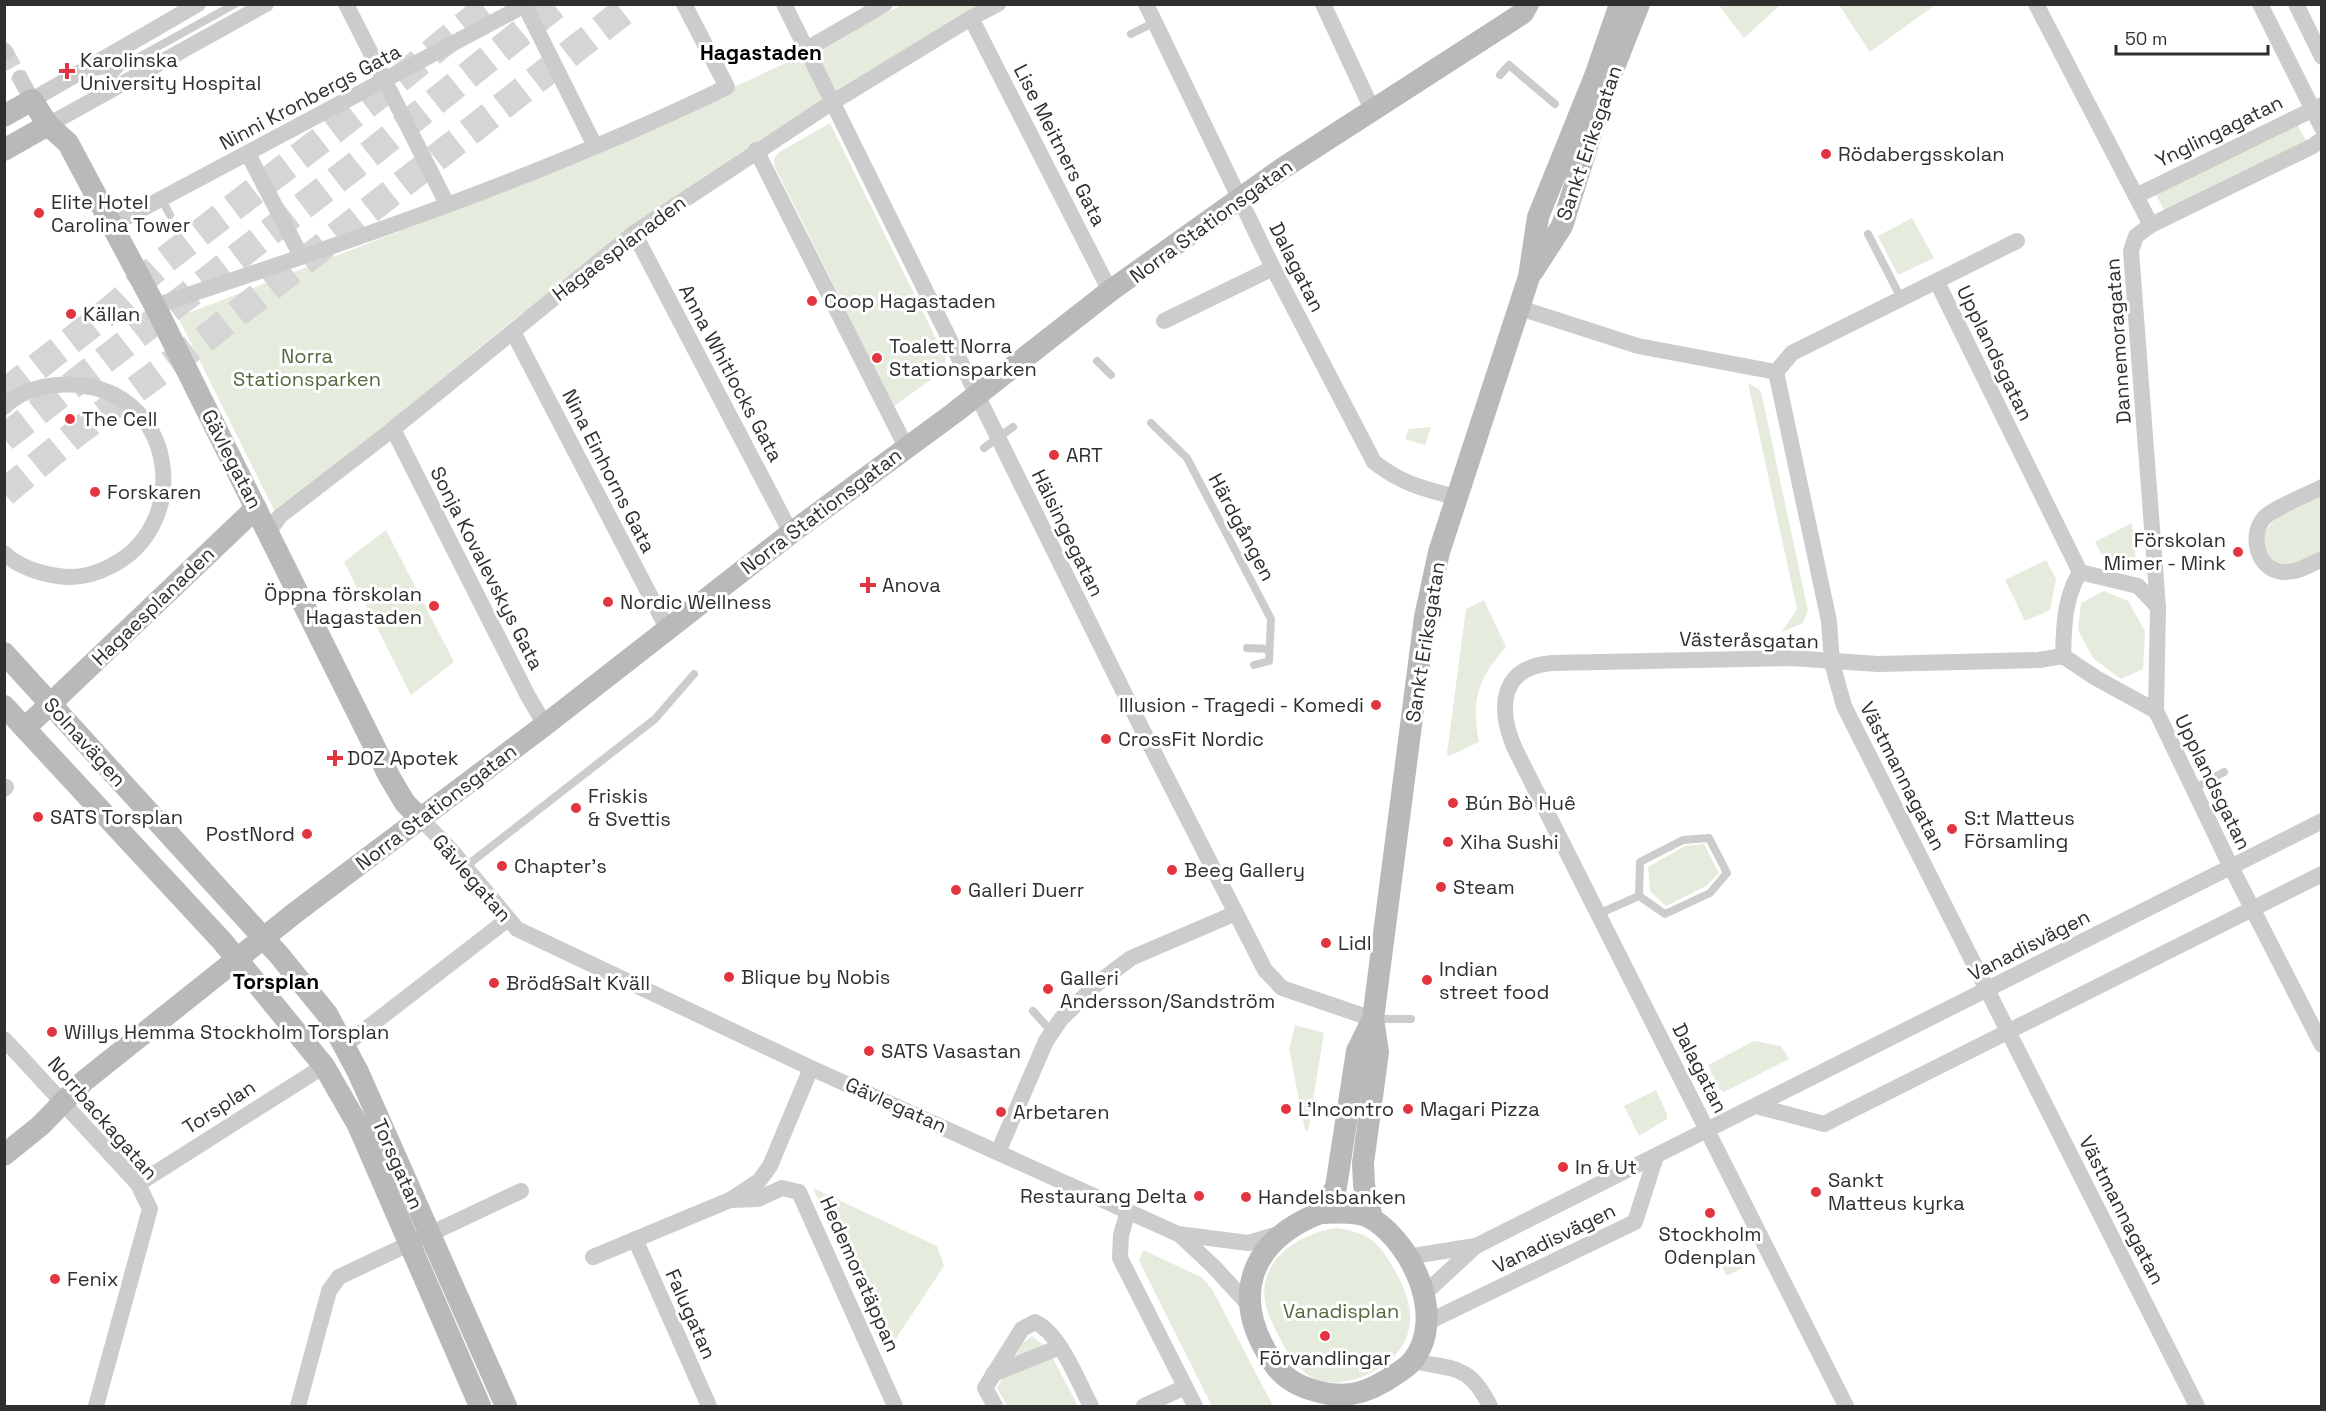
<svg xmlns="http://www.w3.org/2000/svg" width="2326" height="1411" font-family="'Space Grotesk',sans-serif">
  <rect width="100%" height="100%" fill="#fff"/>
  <g fill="#e5ecdd">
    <path d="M1725,4H1780V5L1744,38L1720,7Z"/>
    <path d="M902,5H978L632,231L508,324L388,423L274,510L178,317L537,178L812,51Z"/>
    <path d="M1839,5H1935L1870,52Z"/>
    <path d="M2295,121L2308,144L2166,214L2154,191Z"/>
    <path d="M830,123L946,359L942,372L894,406L775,167L774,159L778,153Z"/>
    <path d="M1912,218L1934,258L1898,275L1878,236Z"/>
    <path d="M1748,383L1759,389L1762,396L1806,601L1808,610L1803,623L1782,632L1797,609Z"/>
    <path d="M1431,427L1425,445L1405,439L1409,429Z"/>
    <path d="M2321,493V554C2305,562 2287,570 2270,559L2262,539C2271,513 2299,505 2321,493Z"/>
    <path d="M2132,523L2136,561L2129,566L2102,555L2095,542Z"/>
    <path d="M386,530L454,662L411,695L344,562Z"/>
    <path d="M2046,560L2056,579L2050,610L2025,621L2005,580Z"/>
    <path d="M2104,591L2128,601L2145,631L2143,669L2121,679L2093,658L2078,630L2081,603Z"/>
    <path d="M1484,600L1506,647C1478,678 1471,700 1479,742L1449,756L1447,753L1466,609Z"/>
    <path d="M1704,844L1719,873L1706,886L1666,906L1650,891L1648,867L1685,846Z"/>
    <path d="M1295,1025L1324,1033L1308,1131L1305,1130L1289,1049Z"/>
    <path d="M1754,1041L1781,1046L1789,1059L1724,1092L1719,1089L1708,1065Z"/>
    <path d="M1656,1090L1667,1114V1119L1639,1136L1624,1106Z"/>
    <path d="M813,1188L937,1246L944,1266L885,1355Z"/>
    <path d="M1336,1228C1349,1230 1359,1232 1370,1239C1382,1247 1388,1259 1395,1271C1411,1299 1419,1329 1395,1355C1375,1376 1334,1393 1308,1375C1293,1364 1286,1350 1278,1335C1273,1324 1267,1314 1265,1301C1258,1259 1301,1233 1336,1228Z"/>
    <path d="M1143,1250L1201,1277L1212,1289L1273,1406H1212L1139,1261Z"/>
    <path d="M1740,1253L1746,1266L1727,1276L1722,1267L1732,1262L1730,1258Z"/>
    <path d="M1032,1336L1048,1349L1078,1406H1007L997,1388L1023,1343Z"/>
  </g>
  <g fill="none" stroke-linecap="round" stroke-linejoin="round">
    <path stroke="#d5d5d5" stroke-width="16" stroke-dasharray="16 8" stroke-linecap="butt" d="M6,53L20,78"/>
    <g stroke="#d5d5d5" stroke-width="28" stroke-dasharray="28 14" stroke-linecap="butt">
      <path d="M4,393L115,306L165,260L382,93L491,4"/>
      <path d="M4,438L356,165L557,4"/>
      <path d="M4,493L75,434L207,337L633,4"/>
    </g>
    <g stroke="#ccc" stroke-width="8">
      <path d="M1131,34L1155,22"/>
      <path d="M89,73L121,67"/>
      <path d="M1500,75L1509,65L1555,104"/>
      <path d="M100,90L121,67L235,4"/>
      <path d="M162,200L170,215"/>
      <path d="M1868,234L1901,298"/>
      <path d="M1097,361L1111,375"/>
      <path d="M1151,423L1187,458L1271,619L1269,661L1254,665"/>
      <path d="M984,448L1013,427"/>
      <path d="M1247,648L1269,649"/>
      <path d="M2193,789L2224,772"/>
      <path d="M465,867L655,719L694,674"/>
      <path d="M1598,914L1639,896L1665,914L1710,893L1727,873L1709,838L1683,840L1640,862L1639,896"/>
      <path d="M1033,1011L1052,1032"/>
      <path d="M1376,1019H1411"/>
    </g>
    <g stroke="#ccc" stroke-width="16">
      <path d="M346,4L447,204"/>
      <path d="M784,4L1143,731L1265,970L1282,988L1373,1019"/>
      <path d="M1146,4L1273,268L1374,462C1402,484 1424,489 1459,498"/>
      <path d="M1323,4L1372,109"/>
      <path d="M2036,4L2151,225"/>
      <path d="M2260,4L2322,128"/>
      <path d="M2296,4L2322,57"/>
      <path d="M525,6L595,146"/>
      <path d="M971,18L1110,291"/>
      <path d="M4,50L6,53"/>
      <path d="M805,50L885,4"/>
      <path d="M20,78L32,100L198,4"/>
      <path d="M48,125L266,4"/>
      <path d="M756,150L906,447"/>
      <path d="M248,154L301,256"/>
      <path d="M2136,196L2322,105"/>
      <path d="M112,225L527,4"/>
      <path d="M634,233L791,533"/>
      <path d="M1937,282L2080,572"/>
      <path d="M155,306C349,242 544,176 727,87L684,4"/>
      <path d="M1520,308L1638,346L1776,372"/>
      <path d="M1164,321L1273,268"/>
      <path d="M513,332L668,630"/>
      <path d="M1776,372L1829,621L1832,663L1844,706L2197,1406"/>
      <path d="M1776,372L1792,353L2017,241"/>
      <path d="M4,407C25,386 58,382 85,386C177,399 191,526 111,566C94,575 76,579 58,576C38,573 19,567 4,553"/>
      <path d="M393,429L528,696L545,725"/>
      <path d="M2322,487C2307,495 2275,507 2264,518C2249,535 2257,570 2283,572C2297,573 2309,565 2322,559"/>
      <path d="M269,531L280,516L393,429L634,233L825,107L971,18L998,4"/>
      <path d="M2158,607L2138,586L2080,572C2064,599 2064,625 2063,656L2096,678L2156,711L2231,867L2322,1045"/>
      <path d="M2156,711L2158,607L2131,251L2136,236L2151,225L2313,146L2322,139"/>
      <path d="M4,789L6,787"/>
      <path d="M420,818L452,851L517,929L811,1068L1178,1234L1248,1243L1282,1233"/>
      <path d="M4,1039L138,1184L150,1209L96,1406"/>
      <path d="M344,1046L508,919"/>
      <path d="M1756,1106L1824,1124L2322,874"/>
      <path d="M999,1150L1046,1041L1061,1019L1098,983L1131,958L1236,913"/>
      <path d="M138,1184L324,1066"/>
      <path d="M731,1200L758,1199L782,1188L799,1192L895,1406"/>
      <path d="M1128,1211L1121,1235L1120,1258L1195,1406"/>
      <path d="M1179,1234L1214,1267L1249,1305"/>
      <path d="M635,1239L709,1406"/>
      <path d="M593,1257L730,1200L759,1181L770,1166L811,1068"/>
      <path d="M1407,1257L1475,1246"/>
      <path d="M1423,1295L1476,1246L2322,821"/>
      <path d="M1428,1322L1635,1222L1656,1156"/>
      <path d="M1413,1361C1455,1370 1469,1364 1490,1406"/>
      <path d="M993,1374L1060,1347"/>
      <path d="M298,1406L329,1291L339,1277L521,1191"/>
      <path d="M995,1406L985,1388L1022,1329L1035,1322C1060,1333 1078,1382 1091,1406"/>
      <path d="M1144,1406L1185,1387"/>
      <path d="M1846,1406L1515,749C1497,708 1500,667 1552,663L1791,658L1878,664L2039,660L2063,656"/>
    </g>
    <g stroke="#b9b9b9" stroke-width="22">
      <path d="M4,116L32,100L48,125L68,143L155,306L389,776L405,803L420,818"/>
      <path d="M4,150L48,125"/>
      <path d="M1533,271L1562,226L1605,90L1639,4"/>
      <path d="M4,653L279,955L327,1014L358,1072L506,1406"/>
      <path d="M4,706L222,941L324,1066L358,1125L480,1406"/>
      <path d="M25,728L256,508"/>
      <path d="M4,1155L40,1126L84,1081L296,912L545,725L791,533L954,413L1110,291L1283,168L1523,13L1528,4"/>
      <path d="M1320,1213C1336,1213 1360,1210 1374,1220C1414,1247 1445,1317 1414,1359C1407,1369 1394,1375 1385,1381C1367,1392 1350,1397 1329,1394C1308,1390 1287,1383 1274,1364C1230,1300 1247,1242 1320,1213Z"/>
      <path d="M1320,1213L1336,1187L1357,1051L1373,1019"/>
      <path d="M1372,1218L1364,1185L1363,1163L1378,1052L1373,1019L1425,617L1439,552L1529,277L1538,217L1595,76L1620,4"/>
    </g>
  </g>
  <g fill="#e23540" stroke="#fff" stroke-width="2">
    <path d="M64 62h6v6h6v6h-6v6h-6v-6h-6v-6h6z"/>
    <circle cx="1826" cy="154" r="6"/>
    <circle cx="39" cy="213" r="6"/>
    <circle cx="812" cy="301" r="6"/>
    <circle cx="71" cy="314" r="6"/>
    <circle cx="877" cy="358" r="6"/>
    <circle cx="70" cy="419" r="6"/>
    <circle cx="1054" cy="455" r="6"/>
    <circle cx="95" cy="492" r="6"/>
    <circle cx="2238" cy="552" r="6"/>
    <path d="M865 576h6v6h6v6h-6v6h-6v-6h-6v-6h6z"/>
    <circle cx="608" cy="602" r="6"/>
    <circle cx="434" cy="606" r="6"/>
    <circle cx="1376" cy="705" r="6"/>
    <circle cx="1106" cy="739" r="6"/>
    <path d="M332 749h6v6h6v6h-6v6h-6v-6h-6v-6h6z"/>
    <circle cx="1453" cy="803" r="6"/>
    <circle cx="576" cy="808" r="6"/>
    <circle cx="38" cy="817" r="6"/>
    <circle cx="1952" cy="829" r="6"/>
    <circle cx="307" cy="834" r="6"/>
    <circle cx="1448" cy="842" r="6"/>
    <circle cx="502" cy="866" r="6"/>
    <circle cx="1172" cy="870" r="6"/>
    <circle cx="1441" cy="887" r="6"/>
    <circle cx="956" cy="890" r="6"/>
    <circle cx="1326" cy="943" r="6"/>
    <circle cx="729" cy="977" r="6"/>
    <circle cx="1427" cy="980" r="6"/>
    <circle cx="494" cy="983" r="6"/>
    <circle cx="1048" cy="989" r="6"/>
    <circle cx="52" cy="1032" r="6"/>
    <circle cx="869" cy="1051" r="6"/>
    <circle cx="1286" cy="1109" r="6"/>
    <circle cx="1408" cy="1109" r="6"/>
    <circle cx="1001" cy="1112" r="6"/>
    <circle cx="1563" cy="1167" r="6"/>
    <circle cx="1816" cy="1192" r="6"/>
    <circle cx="1199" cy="1196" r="6"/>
    <circle cx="1246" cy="1197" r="6"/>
    <circle cx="1710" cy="1213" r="6"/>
    <circle cx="55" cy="1279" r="6"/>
    <circle cx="1325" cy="1336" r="6"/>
  </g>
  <g text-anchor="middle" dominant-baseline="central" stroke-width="6" stroke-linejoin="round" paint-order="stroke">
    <g font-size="20" fill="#2f2f2f" stroke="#fff" text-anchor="start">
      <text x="80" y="60">Karolinska<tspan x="80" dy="23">University Hospital</tspan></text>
      <text x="1838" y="154">Rödabergsskolan</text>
      <text x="51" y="202">Elite Hotel<tspan x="51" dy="23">Carolina Tower</tspan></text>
      <text x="824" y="301">Coop Hagastaden</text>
      <text x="83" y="314">Källan</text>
      <text x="889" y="346">Toalett Norra<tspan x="889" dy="23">Stationsparken</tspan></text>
      <text x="82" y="419">The Cell</text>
      <text x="1066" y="455">ART</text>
      <text x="107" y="492">Forskaren</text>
      <text x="2226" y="540" text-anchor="end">Förskolan<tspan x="2226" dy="23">Mimer - Mink</tspan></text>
      <text x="882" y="585">Anova</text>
      <text x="422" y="594" text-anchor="end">Öppna förskolan<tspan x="422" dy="23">Hagastaden</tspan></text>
      <text x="620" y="602">Nordic Wellness</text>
      <text x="1364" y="705" text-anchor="end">Illusion - Tragedi - Komedi</text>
      <text x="1118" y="739">CrossFit Nordic</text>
      <text x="347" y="758">DOZ Apotek</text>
      <text x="588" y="796">Friskis<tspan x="588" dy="23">&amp; Svettis</tspan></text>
      <text x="1465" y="803">Bún Bò Huê</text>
      <text x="50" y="817">SATS Torsplan</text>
      <text x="1964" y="818">S:t Matteus<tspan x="1964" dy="23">Församling</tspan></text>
      <text x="295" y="834" text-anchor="end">PostNord</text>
      <text x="1460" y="842">Xiha Sushi</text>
      <text x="514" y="866">Chapter's</text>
      <text x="1184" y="870">Beeg Gallery</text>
      <text x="1453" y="887">Steam</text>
      <text x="968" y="890">Galleri Duerr</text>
      <text x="1338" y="943">Lidl</text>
      <text x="1439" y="969">Indian<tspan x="1439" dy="23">street food</tspan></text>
      <text x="741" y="977">Blique by Nobis</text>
      <text x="1060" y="978">Galleri<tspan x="1060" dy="23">Andersson/Sandström</tspan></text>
      <text x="506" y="983">Bröd&amp;Salt Kväll</text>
      <text x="64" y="1032">Willys Hemma Stockholm Torsplan</text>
      <text x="881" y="1051">SATS Vasastan</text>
      <text x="1298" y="1109">L'Incontro</text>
      <text x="1420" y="1109">Magari Pizza</text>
      <text x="1013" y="1112">Arbetaren</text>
      <text x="1575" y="1167">In &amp; Ut</text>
      <text x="1828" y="1180">Sankt<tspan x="1828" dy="23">Matteus kyrka</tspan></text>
      <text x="1187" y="1196" text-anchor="end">Restaurang Delta</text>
      <text x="1258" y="1197">Handelsbanken</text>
      <text x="1710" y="1234" text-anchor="middle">Stockholm<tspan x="1710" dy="23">Odenplan</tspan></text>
      <text x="67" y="1279">Fenix</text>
      <text x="1325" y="1358" text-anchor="middle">Förvandlingar</text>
    </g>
    <g font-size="20" fill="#2f2f2f" stroke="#fff">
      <text transform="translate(310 97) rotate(-28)">Ninni Kronbergs Gata</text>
      <text transform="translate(2219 131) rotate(-26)">Ynglingagatan</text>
      <text transform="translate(1589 143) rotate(-71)">Sankt Eriksgatan</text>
      <text transform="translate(1060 145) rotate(63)">Lise Meitners Gata</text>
      <text transform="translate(1211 221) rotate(-36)">Norra Stationsgatan</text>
      <text transform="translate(619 248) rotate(-37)">Hagaesplanaden</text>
      <text transform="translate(1297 267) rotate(63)">Dalagatan</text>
      <text transform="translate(2118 341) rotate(-94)">Dannemoragatan</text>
      <text transform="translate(1995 353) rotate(64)">Upplandsgatan</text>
      <text transform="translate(731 373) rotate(62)">Anna Whitlocks Gata</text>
      <text transform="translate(232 459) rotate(63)">Gävlegatan</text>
      <text transform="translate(609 471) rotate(63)">Nina Einhorns Gata</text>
      <text transform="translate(821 511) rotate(-37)">Norra Stationsgatan</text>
      <text transform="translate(1242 527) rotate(62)">Härdgången</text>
      <text transform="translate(1068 533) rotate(64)">Hälsingegatan</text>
      <text transform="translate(487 568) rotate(63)">Sonja Kovalevskys Gata</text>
      <text transform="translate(153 606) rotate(-44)">Hagaesplanaden</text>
      <text transform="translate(1749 640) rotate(1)">Västeråsgatan</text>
      <text transform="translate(1425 642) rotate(-81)">Sankt Eriksgatan</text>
      <text transform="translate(85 742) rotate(48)">Solnavägen</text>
      <text transform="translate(1903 776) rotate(63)">Västmannagatan</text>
      <text transform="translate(2213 782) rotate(64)">Upplandsgatan</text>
      <text transform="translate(436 807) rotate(-37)">Norra Stationsgatan</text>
      <text transform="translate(472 878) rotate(49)">Gävlegatan</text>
      <text transform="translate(2029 945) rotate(-27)">Vanadisvägen</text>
      <text transform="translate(1700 1068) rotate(63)">Dalagatan</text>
      <text transform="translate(896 1105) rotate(24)">Gävlegatan</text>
      <text transform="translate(219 1107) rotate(-33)">Torsplan</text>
      <text transform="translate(103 1118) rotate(49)">Norrbackagatan</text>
      <text transform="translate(398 1164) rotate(66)">Torsgatan</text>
      <text transform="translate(2122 1210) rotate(63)">Västmannagatan</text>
      <text transform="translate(1554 1238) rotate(-26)">Vanadisvägen</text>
      <text transform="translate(860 1274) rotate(66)">Hedemoratäppan</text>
      <text transform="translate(691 1314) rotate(66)">Falugatan</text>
    </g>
    <g font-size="20" fill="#526a3d" stroke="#fff">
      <text x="307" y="356">Norra<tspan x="307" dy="23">Stationsparken</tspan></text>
      <text x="1341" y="1311">Vanadisplan</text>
    </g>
    <g font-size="21" font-weight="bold" fill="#000" stroke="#fff">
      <text x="761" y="52">Hagastaden</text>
      <text x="276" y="981">Torsplan</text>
    </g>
  </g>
  <rect width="2326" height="1411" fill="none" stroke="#2f2f2f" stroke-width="12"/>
  <path d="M2116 45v9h152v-9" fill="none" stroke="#2f2f2f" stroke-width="3"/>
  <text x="2125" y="45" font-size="18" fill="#2f2f2f" stroke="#ffffff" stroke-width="4.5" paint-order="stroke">50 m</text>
</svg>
